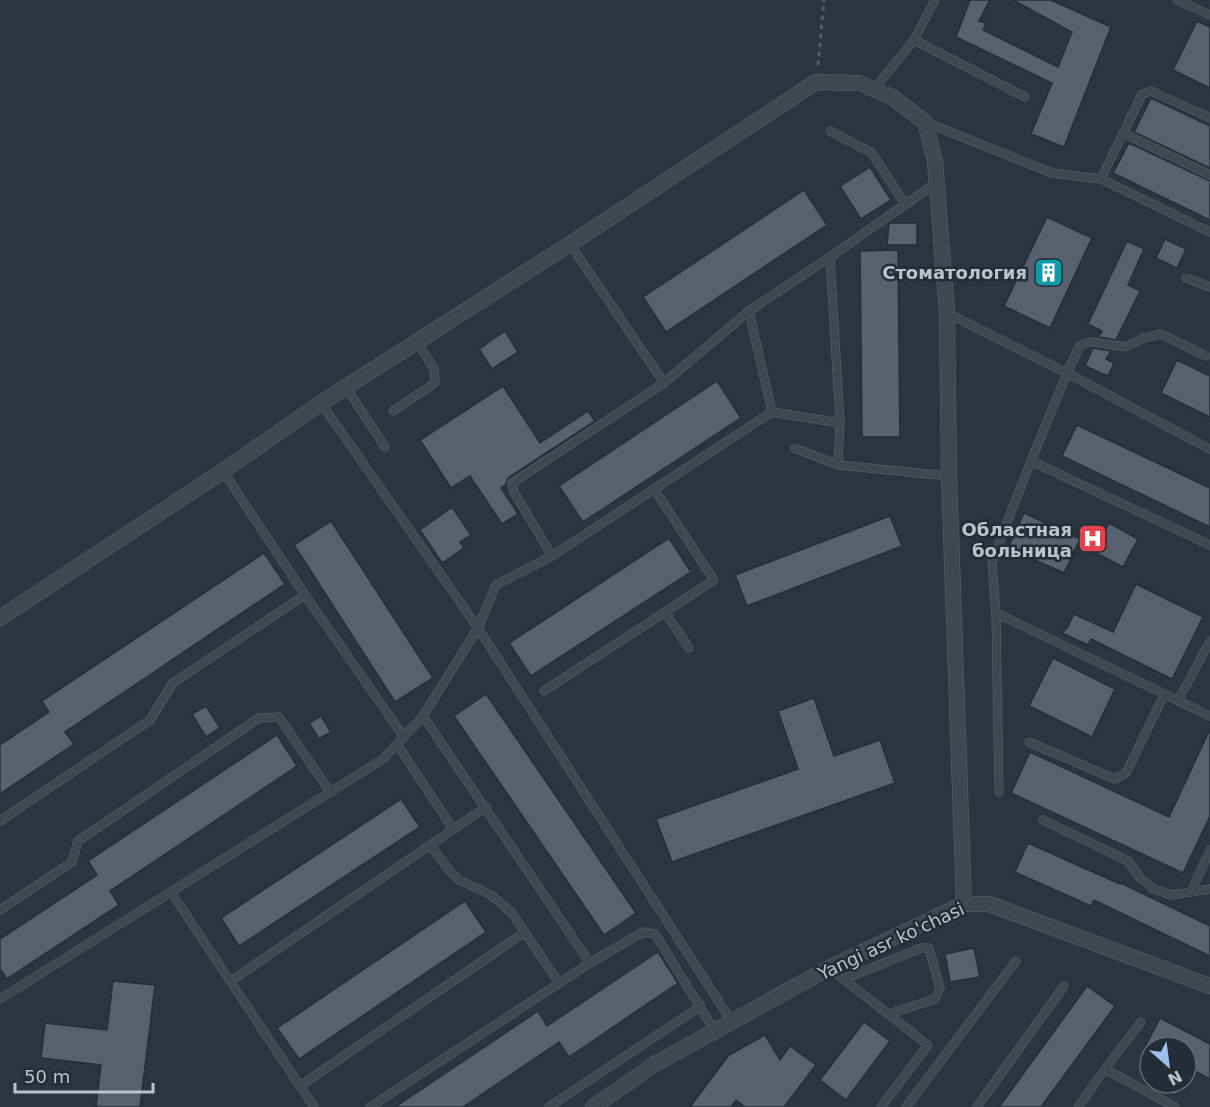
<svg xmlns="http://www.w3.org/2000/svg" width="1210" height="1107" font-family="'DejaVu Sans',sans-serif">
  <rect width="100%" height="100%" fill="#2b3541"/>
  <g fill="#56606e" stroke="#252e39" stroke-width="1.5">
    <path d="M970,0H990L979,21L986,23L983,30L1058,67L1072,32L1013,0H1051L1111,27L1064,147L1031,134L1052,83L956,37Z"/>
    <path d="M1197,21L1210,27V88L1173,70Z"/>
    <path d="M1151,98L1210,126V168L1134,132Z"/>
    <path d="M1129,143L1210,181V220L1113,173Z"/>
    <path d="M870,167L891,200L861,219L840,186Z"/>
    <path d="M804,190L827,225L666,332L643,297Z"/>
    <path d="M1047,217L1092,238L1050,328L1004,306Z"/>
    <path d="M889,223H917V245H887Z"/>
    <path d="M1165,239L1186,249L1177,268L1156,258Z"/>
    <path d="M1127,241L1144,249L1128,285L1140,291L1116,340L1099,337L1102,331L1088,324Z"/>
    <path d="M898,250L900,437H862L860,251Z"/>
    <path d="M505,331L518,352L492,369L479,349Z"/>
    <path d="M1093,348L1111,351L1106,359L1114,363L1108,376L1085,366Z"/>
    <path d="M1177,360L1210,376V417L1161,393Z"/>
    <path d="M717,381L741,418L583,522L559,486Z"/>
    <path d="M503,386L540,443L588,411L595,421L508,478L506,484L501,488L518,514L502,524L470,476L451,488L420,440Z"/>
    <path d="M1077,425L1210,488V527L1062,456Z"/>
    <path d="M452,507L471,535L460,542L464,548L442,563L420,530Z"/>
    <path d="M1024,513L1080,539L1064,573L1008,548Z"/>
    <path d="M890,516L902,546L747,606L735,575Z"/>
    <path d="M331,521L433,678L395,702L294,545Z"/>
    <path d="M1109,523L1138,539L1123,567L1094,552Z"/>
    <path d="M669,538L691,572L531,676L509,643Z"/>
    <path d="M264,553L285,584L65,732L74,744L0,794V745L49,712L42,701Z"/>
    <path d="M1136,584L1203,617L1172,679L1091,639L1088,645L1062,633L1067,628L1074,614L1113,632Z"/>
    <path d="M1053,658L1115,689L1092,737L1029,706Z"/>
    <path d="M486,694L636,913L604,935L454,716Z"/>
    <path d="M814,698L834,756L880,740L895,783L672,862L656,819L798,769L778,711Z"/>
    <path d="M206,706L220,728L206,737L192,714Z"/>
    <path d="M321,716L331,732L319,739L309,723Z"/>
    <path d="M1210,729V816L1183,873L1011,793L1030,752L1169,817Z"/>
    <path d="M277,735L297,766L110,891L119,905L7,979L0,969V939L97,875L88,861Z"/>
    <path d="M401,799L420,827L239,946L221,918Z"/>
    <path d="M1028,843L1120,884L1121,883L1210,926V956L1094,900L1091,906L1015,872Z"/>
    <path d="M465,901L486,932L299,1059L277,1028Z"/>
    <path d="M974,948L980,977L950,982L945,954Z"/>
    <path d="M658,952L678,983L569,1057L559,1042L463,1107H395L538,1011L547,1026Z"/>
    <path d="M113,981L155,985L140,1107H96L101,1065L41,1058L45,1023L107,1030Z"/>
    <path d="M1087,986L1115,1006L1041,1107H999Z"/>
    <path d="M1160,1018L1210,1044V1079L1186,1066V1047H1145Z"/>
    <path d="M864,1022L890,1041L846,1100L820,1080Z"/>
    <path d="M765,1035L780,1060L790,1046L816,1065L784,1107H745L736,1100L731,1107H690L729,1055Z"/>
  </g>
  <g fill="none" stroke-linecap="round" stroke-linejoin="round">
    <defs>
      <g id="service">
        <path d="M1177,0L1210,15"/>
        <path d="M914,40L1025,97"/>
        <path d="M874,89L914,40L935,0"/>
        <path d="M925,122L1052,173L1101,179L1210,232"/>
        <path d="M830,131L872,153L905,204"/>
        <path d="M1123,133L1210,175"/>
        <path d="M1101,179L1142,94L1151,91L1210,118"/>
        <path d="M570,244L664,383"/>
        <path d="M830,257L936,183"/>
        <path d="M1186,278L1210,287"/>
        <path d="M947,313L1067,373L1031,461L1210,545"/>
        <path d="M1206,356L1161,334L1144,338L1125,347L1092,342L1080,345L1067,373L1210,449"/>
        <path d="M346,387L385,447"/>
        <path d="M321,403L478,628L732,1022"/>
        <path d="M393,411L435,383L434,369L417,342"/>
        <path d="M772,412L749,311L830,257L840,423"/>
        <path d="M794,448L838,465"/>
        <path d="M223,471L305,595"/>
        <path d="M552,556L514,492L512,483L664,383L749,311"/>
        <path d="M665,612L689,648"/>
        <path d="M996,613L1210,716"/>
        <path d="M544,691L714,580L654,489"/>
        <path d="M1178,701L1210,641"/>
        <path d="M1029,742L1115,779L1126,773L1164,695"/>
        <path d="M397,744L453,829"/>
        <path d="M999,792L996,613L992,563L1001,537L1031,461"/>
        <path d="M1043,820L1128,861L1141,879L1154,889L1172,895L1210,889"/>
        <path d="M0,821L150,720L173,683L305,595L404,737"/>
        <path d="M430,845L449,870L459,880L491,895L512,913L559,983"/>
        <path d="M171,892L314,1107"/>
        <path d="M1191,892L1210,850"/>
        <path d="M0,910L72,862L78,841L259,718L279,717L330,792"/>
        <path d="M590,963L643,932L655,934L715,1031"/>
        <path d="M829,968L928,1045L881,1107"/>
        <path d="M844,979L921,948H929L940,988L935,999L889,1014"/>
        <path d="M231,981L486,807"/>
        <path d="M0,999L383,759L423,716L478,628L496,585L552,556L772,412L840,423L838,465L949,476"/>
        <path d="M1105,1069L1141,1022"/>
        <path d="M300,1086L525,932"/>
        <path d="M370,1107L590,963L423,716"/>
        <path d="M549,1107L701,1006"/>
        <path d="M906,1107L1016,961"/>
        <path d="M977,1107L1064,986"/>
        <path d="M1078,1107L1105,1069L1175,1107"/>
      </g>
      <g id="minor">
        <path d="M0,618L223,471L321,403L570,244L816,82L859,83L892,97L925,122L935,161L947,313L949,476L964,904"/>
        <path d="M593,1107L655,1064L829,968L964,904H989L1210,986"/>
      </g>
    </defs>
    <use href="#service" stroke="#5d656e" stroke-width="9"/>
    <use href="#minor" stroke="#5d656e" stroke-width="16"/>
    <path stroke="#4d5f61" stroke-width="3" stroke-dasharray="4.5 4.5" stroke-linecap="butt" d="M818,65L824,0"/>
    <use href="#service" stroke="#3f4751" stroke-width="8"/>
    <use href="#minor" stroke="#3f4751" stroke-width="15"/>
  </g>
  <defs>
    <symbol id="building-square" viewBox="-11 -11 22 22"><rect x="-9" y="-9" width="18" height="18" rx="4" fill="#0f9aa8" stroke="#232c37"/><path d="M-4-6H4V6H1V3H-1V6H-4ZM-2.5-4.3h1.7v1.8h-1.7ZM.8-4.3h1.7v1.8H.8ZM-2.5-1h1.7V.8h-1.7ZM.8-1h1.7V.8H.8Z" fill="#fff"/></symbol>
    <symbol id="hospital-square" viewBox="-11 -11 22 22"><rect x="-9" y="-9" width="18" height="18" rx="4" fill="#e0444e" stroke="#232c37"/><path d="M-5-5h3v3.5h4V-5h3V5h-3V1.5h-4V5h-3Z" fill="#fff"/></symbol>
  </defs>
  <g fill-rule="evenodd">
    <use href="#building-square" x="1032" y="256" width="33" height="33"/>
    <use href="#hospital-square" x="1076" y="522" width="33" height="33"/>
  </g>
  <g text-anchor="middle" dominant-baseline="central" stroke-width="5" stroke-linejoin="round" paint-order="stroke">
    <g font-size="18" font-weight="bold" fill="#bcc2cb" stroke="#232c37" text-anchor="end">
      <text x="1027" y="272">Стоматология</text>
      <text x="1072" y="529">Областная<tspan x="1072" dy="21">больница</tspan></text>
    </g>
    <g font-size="18" fill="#bcc2cb" stroke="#232c37">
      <text transform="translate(891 941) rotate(-25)">Yangi asr ko'chasi</text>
    </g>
  </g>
  <g transform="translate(1168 1065) rotate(152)"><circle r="28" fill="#232c37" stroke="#606872" stroke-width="1.5"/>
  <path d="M0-4.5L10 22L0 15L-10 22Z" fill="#9ebfee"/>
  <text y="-9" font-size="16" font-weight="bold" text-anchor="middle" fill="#bcc2cb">N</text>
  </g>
  <path d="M15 1083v9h138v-9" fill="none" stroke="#bcc2cb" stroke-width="3"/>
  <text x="24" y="1083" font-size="18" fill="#bcc2cb" stroke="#232c37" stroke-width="4.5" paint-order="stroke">50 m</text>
</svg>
